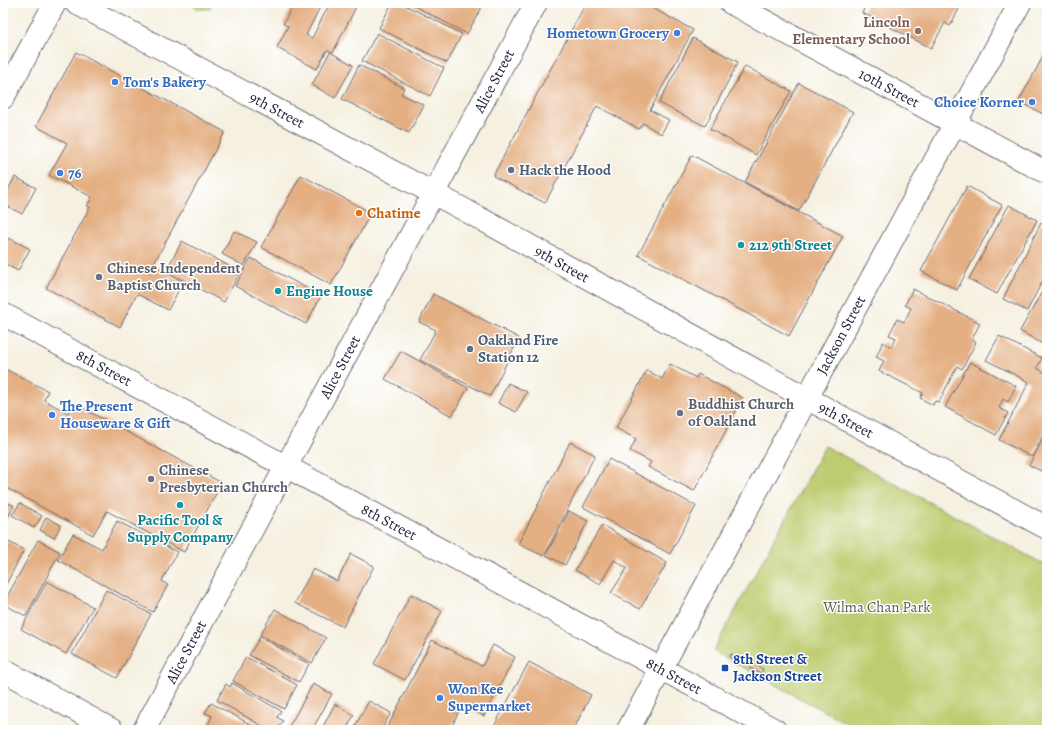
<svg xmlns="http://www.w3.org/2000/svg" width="1050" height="733" font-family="Alegreya,serif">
  <rect width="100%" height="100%" fill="#fff"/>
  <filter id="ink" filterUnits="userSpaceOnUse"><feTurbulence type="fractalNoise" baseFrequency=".025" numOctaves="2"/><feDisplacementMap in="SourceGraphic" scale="8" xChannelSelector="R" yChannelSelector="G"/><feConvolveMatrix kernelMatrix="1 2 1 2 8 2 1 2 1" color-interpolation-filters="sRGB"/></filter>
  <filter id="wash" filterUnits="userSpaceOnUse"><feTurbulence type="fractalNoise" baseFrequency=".012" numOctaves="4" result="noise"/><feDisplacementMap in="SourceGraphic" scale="16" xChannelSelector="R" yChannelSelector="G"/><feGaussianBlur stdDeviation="0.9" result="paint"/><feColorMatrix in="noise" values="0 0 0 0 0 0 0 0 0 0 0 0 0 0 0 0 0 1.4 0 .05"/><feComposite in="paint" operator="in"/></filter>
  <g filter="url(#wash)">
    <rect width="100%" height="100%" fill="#f5f0e0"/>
    <g fill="#bdcc6f" stroke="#707755">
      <path d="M193,3H213L209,9H197Z"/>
      <path d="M825,446L1047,566V730H859L713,651Z"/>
    </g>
    <g id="blocks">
      <g fill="#e4af82">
        <path d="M294,3H322L306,35L312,38L330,3H358L333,52L327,50L317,69L277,48L288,26L283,24Z"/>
        <path d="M392,3H401L462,34L447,63L379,28Z"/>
        <path d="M409,3H484L467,34Z"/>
        <path d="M586,3H643L693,30L650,110L669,120L661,134L643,123L639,129L597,106L545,203L493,176Z"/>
        <path d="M867,3H962L950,26L945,23L931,48L862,13Z"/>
        <path d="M377,33L444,68L430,96L362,61Z"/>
        <path d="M693,38L738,62L705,126L659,103Z"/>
        <path d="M1047,49V116L1019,101Z"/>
        <path d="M76,52L225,132L153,265L183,282L168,310L137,294L120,327L46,288L90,207L87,206L92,197L49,175L67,143L36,126Z"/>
        <path d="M330,52L353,65L335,98L312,85Z"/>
        <path d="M359,65L404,88L401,94L424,105L409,133L342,99Z"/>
        <path d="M745,66L791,91L756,155L710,129Z"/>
        <path d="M799,83L853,112L799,211L745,182Z"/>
        <path d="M692,155L843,236L789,336L638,255Z"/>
        <path d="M301,175L371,213L331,285L261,247Z"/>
        <path d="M15,177L36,188L22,214L3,204V199Z"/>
        <path d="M967,186L1002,205L957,290L921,271Z"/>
        <path d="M1009,205L1037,220L997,294L969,279Z"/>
        <path d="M1041,223L1047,226V272L1027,311L1003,299Z"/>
        <path d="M234,231L257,242L244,266L222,254Z"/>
        <path d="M9,238L30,249L18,271L3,263V250Z"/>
        <path d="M182,241L240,272L224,302L166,271Z"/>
        <path d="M251,258L321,296L306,324L235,286Z"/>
        <path d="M1047,283V344L1046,346L1020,331Z"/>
        <path d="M913,289L980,323L972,339L976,342L962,369L957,366L939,402L935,401L933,405L920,398L923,393L879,371L884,361L876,357L883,342L891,347L896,338L889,335L897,319L904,322L911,308L905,305Z"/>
        <path d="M433,294L519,338L490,396L420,360L436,330L419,322Z"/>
        <path d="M999,336L1042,358L1037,368L1047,374V428L1032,457L999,440L1029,382L986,360Z"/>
        <path d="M401,351L468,388L452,416L385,379Z"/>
        <path d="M970,362L1016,386L1008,402L1003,399L999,408L1008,413L996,435L945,407Z"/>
        <path d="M670,364L696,378L698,374L743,398L694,491L648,467L651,462L630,451L636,439L616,428L647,370L662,379Z"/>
        <path d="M3,368L48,391L44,400L68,413L73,403L222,483L184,552L107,511L93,535L3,486Z"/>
        <path d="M508,383L527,392L516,412L498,403Z"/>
        <path d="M1047,432V474L1029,465Z"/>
        <path d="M570,442L595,455L544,556L518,544Z"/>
        <path d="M609,459L696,506L670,554L583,507Z"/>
        <path d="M3,500L14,506L3,526Z"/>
        <path d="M20,503L42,516L34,528L12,515Z"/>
        <path d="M569,511L588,521L565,565L546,555Z"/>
        <path d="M46,517L61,525L54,538L40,530Z"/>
        <path d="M117,521L177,552L162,581L168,585L153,612L58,560L73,534L102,549Z"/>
        <path d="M602,525L667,563L640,609L611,593L627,568L614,560L600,584L575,570Z"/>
        <path d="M3,539L24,550L3,590Z"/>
        <path d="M38,540L60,552L26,616L3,604Z"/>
        <path d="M351,554L374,566L343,627L295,603L313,569L337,581Z"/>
        <path d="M47,581L93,607L66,654L21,629Z"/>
        <path d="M106,590L151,614L117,678L72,654Z"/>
        <path d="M411,594L442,611L405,680L374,664Z"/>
        <path d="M275,609L326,638L312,663L260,635Z"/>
        <path d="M260,637L309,664L299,682L249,655Z"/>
        <path d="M432,640L482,666L493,645L515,657L484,716L462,705L450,730H386Z"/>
        <path d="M731,654L741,659L740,663L729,657Z"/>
        <path d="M246,657L297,685L284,709L233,681Z"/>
        <path d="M529,662L591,695L573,730H492Z"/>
        <path d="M752,663L763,669L761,674L749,668Z"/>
        <path d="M232,683L281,711L277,717L283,721L277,730H269L217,700L226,684L230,687Z"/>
        <path d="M313,684L332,694L312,730H287Z"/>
        <path d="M369,701L391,713L381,730H353Z"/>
        <path d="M211,703L261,730H216L208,725L212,716L205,713Z"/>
        <path d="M335,704L354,715L346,730H321Z"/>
      </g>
    </g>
  </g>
  <g filter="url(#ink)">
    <use href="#blocks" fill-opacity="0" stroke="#6c6a75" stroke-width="1"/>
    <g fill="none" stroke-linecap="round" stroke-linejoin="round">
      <defs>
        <g id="minor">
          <path d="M76,3L461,208L773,380L1047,528"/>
          <path d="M731,3L1047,173"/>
          <path d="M3,98L55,3"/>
          <path d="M144,730L536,3"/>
          <path d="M628,730L1020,3"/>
        </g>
        <g id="major">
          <path d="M3,314L775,730"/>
          <path d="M3,670L112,730"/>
        </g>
      </defs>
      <use href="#minor" stroke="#6c6a75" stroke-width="24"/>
      <use href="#major" stroke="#6c6a75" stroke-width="24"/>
      <use href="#minor" stroke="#fff" stroke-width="22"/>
      <use href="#major" stroke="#fff" stroke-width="22"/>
    </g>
  </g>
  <circle fill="#8d6e63" stroke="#fff" stroke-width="1.5" cx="918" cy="31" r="4"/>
  <g fill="#3f7fe0" stroke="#fff" stroke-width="1.5">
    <circle cx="677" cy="33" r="4"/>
    <circle cx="115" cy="82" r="4"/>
    <circle cx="1032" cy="102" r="4"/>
    <circle cx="60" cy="173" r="4"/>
    <circle cx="52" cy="415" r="4"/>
    <circle cx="440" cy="698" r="4"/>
  </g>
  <g fill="#5c6f8a" stroke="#fff" stroke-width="1.5">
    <circle cx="511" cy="170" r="4"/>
    <circle cx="470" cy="349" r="4"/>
  </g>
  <circle fill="#e8710a" stroke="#fff" stroke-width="1.5" cx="359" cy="213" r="4"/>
  <g fill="#0f9aa8" stroke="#fff" stroke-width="1.5">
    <circle cx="741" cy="245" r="4"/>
    <circle cx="278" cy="291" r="4"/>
    <circle cx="180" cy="505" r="4"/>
  </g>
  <g fill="#6b7280" stroke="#fff" stroke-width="1.5">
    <circle cx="99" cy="277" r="4"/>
    <circle cx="680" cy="413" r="4"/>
    <circle cx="151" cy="479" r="4"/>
  </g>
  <rect fill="#1a4fb4" stroke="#fff" stroke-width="1.5" x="721" y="664" width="8" height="8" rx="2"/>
  <g text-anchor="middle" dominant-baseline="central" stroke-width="3" stroke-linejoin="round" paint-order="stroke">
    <g font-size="15" font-weight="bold" fill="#785e54" stroke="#fff" text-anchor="end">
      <text x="910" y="22">Lincoln<tspan x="910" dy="17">Elementary School</tspan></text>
    </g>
    <g font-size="15" font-weight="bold" fill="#366cbe" stroke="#fff" text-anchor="start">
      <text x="669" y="33" text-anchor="end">Hometown Grocery</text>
      <text x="123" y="82">Tom's Bakery</text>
      <text x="1024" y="102" text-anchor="end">Choice Korner</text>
      <text x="68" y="173">76</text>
      <text x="60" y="406">The Present<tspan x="60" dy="17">Houseware &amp; Gift</tspan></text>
      <text x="448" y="689">Won Kee<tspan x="448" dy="17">Supermarket</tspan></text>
    </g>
    <g font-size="15" fill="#22223b" stroke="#fff">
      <text transform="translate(494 81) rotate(-62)">Alice Street</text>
      <text transform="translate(889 88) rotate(28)">10th Street</text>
      <text transform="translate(277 110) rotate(28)">9th Street</text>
      <text transform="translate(562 264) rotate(29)">9th Street</text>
      <text transform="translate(841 335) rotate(-62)">Jackson Street</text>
      <text transform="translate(340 367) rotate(-62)">Alice Street</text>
      <text transform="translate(104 368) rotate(28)">8th Street</text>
      <text transform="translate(846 420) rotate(28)">9th Street</text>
      <text transform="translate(389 522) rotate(28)">8th Street</text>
      <text transform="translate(186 652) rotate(-62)">Alice Street</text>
      <text transform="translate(674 676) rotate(28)">8th Street</text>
    </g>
    <g font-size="15" font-weight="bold" fill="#4e5e75" stroke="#fff" text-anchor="start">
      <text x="519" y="170">Hack the Hood</text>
      <text x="478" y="340">Oakland Fire<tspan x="478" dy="17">Station 12</tspan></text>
    </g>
    <g font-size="15" font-weight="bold" fill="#c56008" stroke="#fff" text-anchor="start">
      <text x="367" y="213">Chatime</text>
    </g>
    <g font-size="15" font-weight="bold" fill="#0d838f" stroke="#fff" text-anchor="start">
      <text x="749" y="245">212 9th Street</text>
      <text x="286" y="291">Engine House</text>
      <text x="180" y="520" text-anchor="middle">Pacific Tool &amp;<tspan x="180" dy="17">Supply Company</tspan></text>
    </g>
    <g font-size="15" font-weight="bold" fill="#5b616d" stroke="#fff" text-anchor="start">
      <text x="107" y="268">Chinese Independent<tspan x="107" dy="17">Baptist Church</tspan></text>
      <text x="688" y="404">Buddhist Church<tspan x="688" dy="17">of Oakland</tspan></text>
      <text x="159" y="470">Chinese<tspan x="159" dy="17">Presbyterian Church</tspan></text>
    </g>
    <g font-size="15" fill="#585e4d" stroke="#fff">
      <text x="877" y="607">Wilma Chan Park</text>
    </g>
    <g font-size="15" font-weight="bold" fill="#164399" stroke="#fff" text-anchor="start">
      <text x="733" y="659">8th Street &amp;<tspan x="733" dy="17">Jackson Street</tspan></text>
    </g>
  </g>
  <rect width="1050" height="733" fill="none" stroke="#fff" stroke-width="16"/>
</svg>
